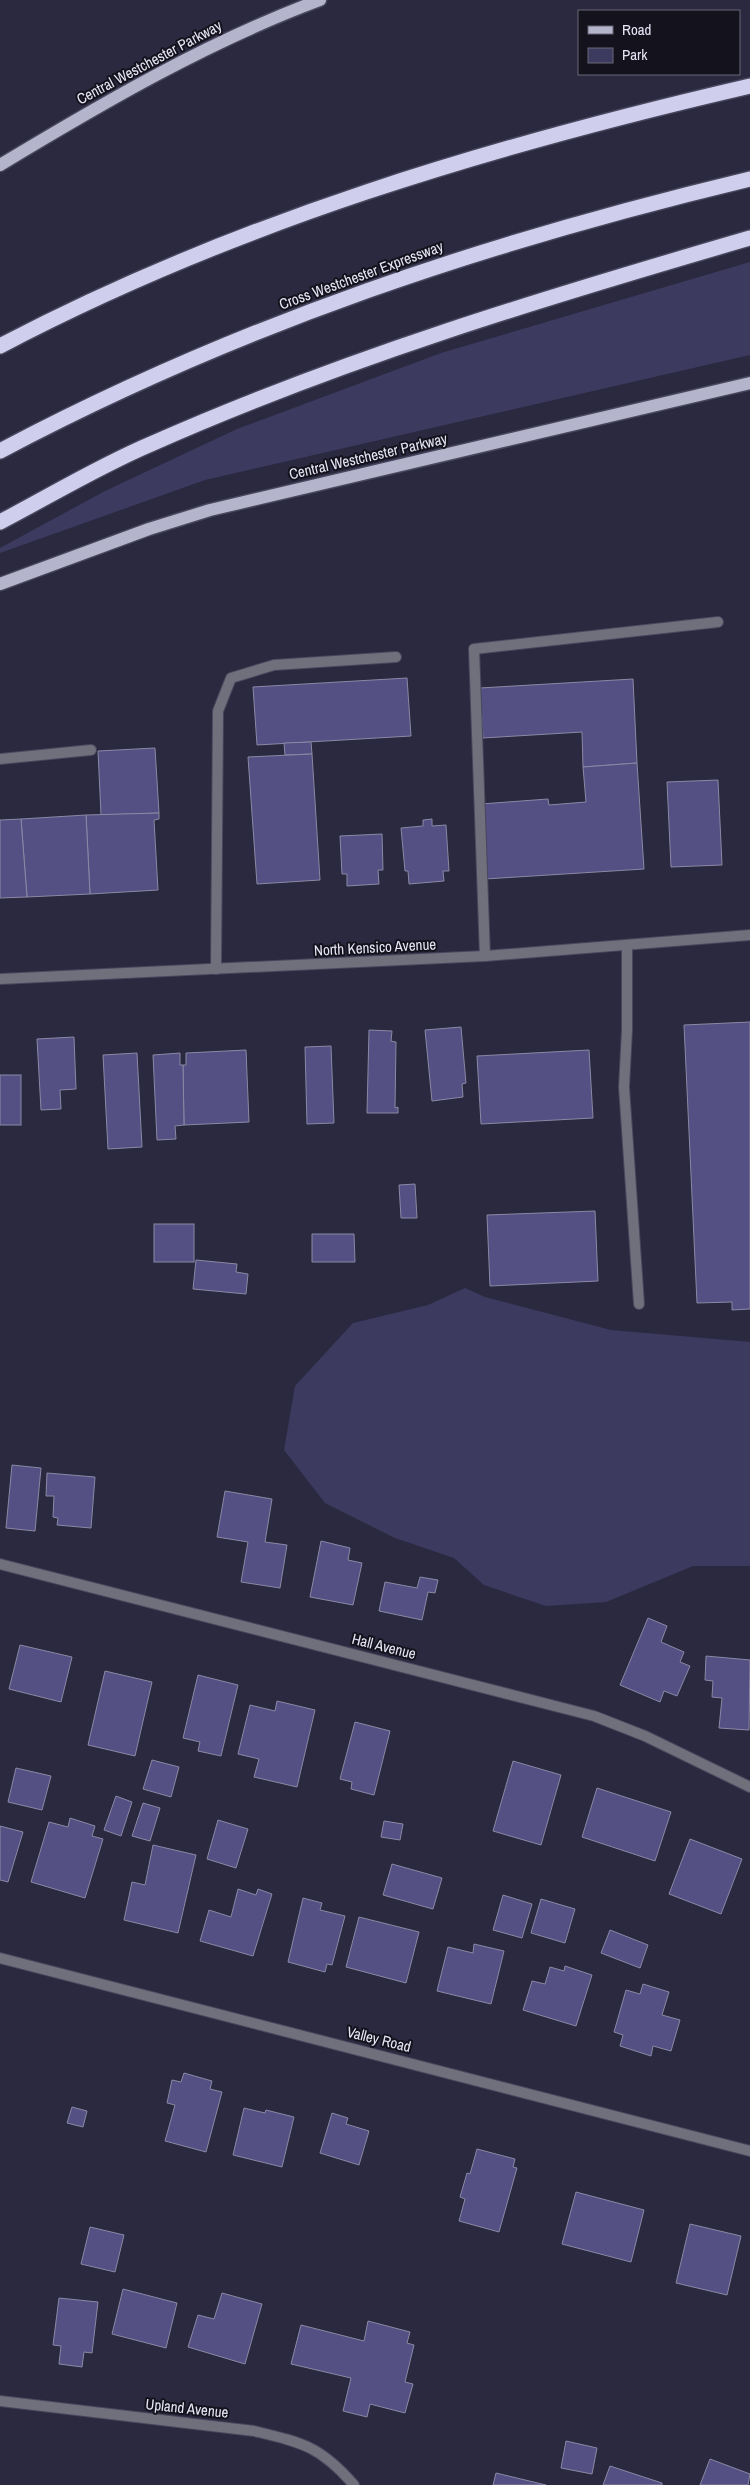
<svg xmlns="http://www.w3.org/2000/svg" width="750" height="2485" font-family="'Archivo Narrow',sans-serif">
  <rect width="100%" height="100%" fill="#2a2940"/>
  <g fill="#3d3a60">
    <path d="M750,262V355L205,480L0,553V548L105,491L237,429L441,353Z"/>
    <path d="M465,1288L485,1297L611,1330L750,1342V1566H693L606,1602L546,1606L484,1585L454,1558L395,1538L325,1503L284,1450L295,1386L353,1323L428,1305Z"/>
  </g>
  <g fill="#545083" stroke="#8a89a5">
    <path d="M407,678L411,736L257,745L253,687Z"/>
    <path d="M633,679L637,763L583,767L582,732L483,738L480,688Z"/>
    <path d="M311,742L312,754L285,755L284,743Z"/>
    <path d="M155,748L159,813L101,815L98,751Z"/>
    <path d="M312,754L320,880L257,884L248,757Z"/>
    <path d="M637,763L644,869L485,879L481,804L548,799L549,805L586,802L583,767Z"/>
    <path d="M718,780L722,865L671,867L667,782Z"/>
    <path d="M159,813V819L154,820L158,890L90,894L86,815Z"/>
    <path d="M86,815L90,894L27,897L21,819Z"/>
    <path d="M21,819L27,897L0,898V820Z"/>
    <path d="M432,819V826L446,825L449,871H443L444,881L409,884L408,871H405L401,828L423,826V820Z"/>
    <path d="M382,834L383,870H378L379,884L347,886V874H342L340,836Z"/>
    <path d="M750,1022V1309L732,1310V1302L697,1303L684,1025Z"/>
    <path d="M461,1027L466,1083L462,1084L463,1097L432,1101L425,1030Z"/>
    <path d="M369,1030L392,1031L391,1041L396,1042L395,1108L398,1107V1113H367Z"/>
    <path d="M74,1037L76,1089L60,1090L61,1109L41,1110L37,1039Z"/>
    <path d="M331,1046L334,1123L307,1124L305,1047Z"/>
    <path d="M246,1050L249,1122L184,1125L183,1065H186V1053Z"/>
    <path d="M589,1050L593,1118L481,1124L477,1056Z"/>
    <path d="M137,1053L142,1147L108,1149L103,1055Z"/>
    <path d="M180,1053V1065H183L184,1125L175,1126L176,1139L157,1140L153,1055Z"/>
    <rect x="0" y="1075" width="21" height="50"/>
    <path d="M415,1184L417,1218H401L399,1185Z"/>
    <path d="M595,1211L598,1281L490,1286L487,1215Z"/>
    <rect x="154" y="1224" width="40" height="38"/>
    <path d="M312,1234H354L355,1262H312Z"/>
    <path d="M196,1260L237,1264L236,1272L248,1274L246,1294L193,1289Z"/>
    <path d="M12,1465L41,1468L35,1531L6,1528Z"/>
    <path d="M47,1473L95,1477L91,1528L57,1525L58,1518L53,1517L54,1496H46Z"/>
    <path d="M225,1491L272,1499L265,1542L287,1545L280,1588L241,1582L248,1542L217,1537Z"/>
    <path d="M321,1541L350,1548L348,1560L362,1563L353,1605L310,1597Z"/>
    <path d="M420,1577L438,1580L435,1593L428,1592L422,1620L379,1611L385,1582L417,1588Z"/>
    <path d="M648,1618L667,1626L661,1642L684,1652L680,1662L690,1666L677,1696L664,1691L660,1702L620,1685Z"/>
    <path d="M20,1645L72,1657L61,1702L9,1689Z"/>
    <path d="M706,1656L750,1660L749,1730L719,1728L722,1698L712,1697L713,1681L705,1680Z"/>
    <path d="M105,1671L152,1682L135,1756L88,1745Z"/>
    <path d="M198,1675L238,1685L221,1756L198,1751L200,1742L183,1738Z"/>
    <path d="M277,1701L315,1710L297,1787L254,1777L259,1759L238,1754L250,1705L275,1711Z"/>
    <path d="M355,1722L390,1731L374,1795L351,1789L352,1782L340,1779Z"/>
    <path d="M152,1760L179,1767L171,1797L143,1789Z"/>
    <path d="M513,1761L561,1775L541,1845L493,1831Z"/>
    <path d="M16,1768L51,1776L42,1810L8,1802Z"/>
    <path d="M597,1788L671,1812L655,1861L582,1837Z"/>
    <path d="M116,1796L132,1802L121,1836L104,1830Z"/>
    <path d="M143,1803L160,1808L150,1841L132,1836Z"/>
    <path d="M70,1818L95,1826L92,1836L103,1839L85,1898L31,1882L49,1822L68,1827Z"/>
    <path d="M218,1820L248,1829L236,1868L207,1859Z"/>
    <path d="M384,1821L403,1824L400,1840L381,1837Z"/>
    <path d="M0,1826L23,1832L8,1882L0,1880Z"/>
    <path d="M690,1839L742,1859L721,1914L669,1894Z"/>
    <path d="M153,1845L196,1855L178,1933L124,1920L132,1882L145,1885Z"/>
    <path d="M392,1864L442,1878L433,1909L383,1895Z"/>
    <path d="M238,1889L256,1895L258,1889L272,1894L253,1956L200,1941L209,1910L231,1917Z"/>
    <path d="M503,1895L532,1904L522,1938L493,1930Z"/>
    <path d="M303,1898L322,1903L320,1910L345,1916L332,1965L327,1964L325,1972L288,1962Z"/>
    <path d="M541,1899L575,1909L565,1943L531,1933Z"/>
    <path d="M359,1917L419,1932L406,1983L346,1967Z"/>
    <path d="M610,1930L648,1945L640,1968L601,1953Z"/>
    <path d="M474,1944L504,1951L491,2004L437,1991L448,1947L473,1953Z"/>
    <path d="M565,1966L592,1975L576,2026L523,2010L532,1981L545,1984L550,1967L564,1971Z"/>
    <path d="M643,1984L669,1992L662,2015L680,2020L671,2051L653,2046L651,2056L620,2046L623,2035L614,2032L626,1990L640,1994Z"/>
    <path d="M184,2073L212,2081L210,2089L222,2092L206,2152L165,2141L175,2105L167,2103L172,2080L181,2082Z"/>
    <path d="M72,2107L87,2111L83,2127L67,2123Z"/>
    <path d="M244,2108L265,2113L266,2110L294,2117L282,2167L233,2155Z"/>
    <path d="M332,2113L348,2118L346,2124L369,2131L359,2165L320,2153Z"/>
    <path d="M477,2149L515,2159L513,2167L517,2168L499,2232L459,2221L465,2199L460,2197L467,2173L470,2174Z"/>
    <path d="M576,2192L644,2210L631,2262L562,2244Z"/>
    <path d="M690,2224L741,2236L727,2295L676,2283Z"/>
    <path d="M90,2227L124,2235L115,2272L81,2264Z"/>
    <path d="M123,2289L177,2303L166,2348L112,2334Z"/>
    <path d="M222,2293L262,2304L245,2364L188,2347L198,2315L214,2319Z"/>
    <path d="M59,2298L98,2302L92,2353L84,2352L82,2367L59,2364L61,2346L53,2345Z"/>
    <path d="M368,2321L410,2332L407,2343L414,2345L405,2382L413,2384L405,2413L370,2404L367,2417L343,2411L351,2378L291,2364L301,2325L364,2341Z"/>
    <path d="M566,2441L597,2448L592,2474L561,2468Z"/>
    <path d="M710,2459L750,2474L748,2485H700Z"/>
    <path d="M610,2466L662,2483V2485H603Z"/>
    <path d="M496,2473L546,2485H493Z"/>
  </g>
  <g fill="none" stroke-linecap="round" stroke-linejoin="round">
    <defs>
      <g id="service">
        <path d="M0,759L91,750"/>
        <path d="M627,945V1030L624,1087L639,1304"/>
        <path d="M485,956L474,649L718,622"/>
        <path d="M216,969L218,711L231,678L274,665L396,657"/>
      </g>
      <g id="minor">
        <path d="M0,1564L594,1716L645,1736L750,1787"/>
        <path d="M0,1958L750,2151"/>
        <path d="M0,2401L254,2431C303,2443 320,2446 354,2485"/>
      </g>
      <path id="tertiary" d="M0,979L485,956L750,935"/>
      <g id="primary">
        <path d="M0,165C103,103 207,42 320,0"/>
        <path d="M0,584L149,529L210,510L750,383"/>
      </g>
      <g id="motorway">
        <path d="M0,346C236,222 491,146 750,86"/>
        <path d="M0,451C240,324 487,242 750,179"/>
        <path d="M0,522C50,496 99,466 151,444C345,358 547,297 750,238"/>
      </g>
    </defs>
    <use href="#service" stroke="#48475d" stroke-width="12"/>
    <use href="#minor" stroke="#48475d" stroke-width="12"/>
    <use href="#tertiary" stroke="#48475d" stroke-width="12"/>
    <use href="#primary" stroke="#48475d" stroke-width="15"/>
    <use href="#motorway" stroke="#48475d" stroke-width="18"/>
    <use href="#service" stroke="#70707c" stroke-width="10"/>
    <use href="#minor" stroke="#70707c" stroke-width="10"/>
    <use href="#tertiary" stroke="#70707c" stroke-width="10"/>
    <use href="#primary" stroke="#b4b4cd" stroke-width="12"/>
    <use href="#motorway" stroke="#cfceed" stroke-width="15"/>
  </g>
  <g text-anchor="middle" dominant-baseline="central" stroke-width="4" stroke-linejoin="round" paint-order="stroke">
    <g font-size="15" fill="#e7e6f6" stroke="#14131d">
      <text transform="translate(149 62) rotate(-28)">Central Westchester Parkway</text>
      <text transform="translate(361 275) rotate(-20)">Cross Westchester Expressway</text>
      <text transform="translate(368 456) rotate(-13)">Central Westchester Parkway</text>
      <text transform="translate(375 947) rotate(-3)">North Kensico Avenue</text>
      <text transform="translate(384 1646) rotate(14)">Hall Avenue</text>
      <text transform="translate(379 2039) rotate(14)">Valley Road</text>
      <text transform="translate(187 2408) rotate(6)">Upland Avenue</text>
    </g>
  </g>
  <rect x="578" y="10" width="162" height="65" fill="#14131d" stroke="#686774"/>
  <rect x="588" y="26" width="25" height="8" fill="#b4b4cd" stroke="#686774"/>
  <text x="622" y="35" font-size="15" fill="#e7e6f6">Road</text>
  <rect x="588" y="48" width="25" height="15" fill="#3d3a60" stroke="#686774"/>
  <text x="622" y="60" font-size="15" fill="#e7e6f6">Park</text>
</svg>
